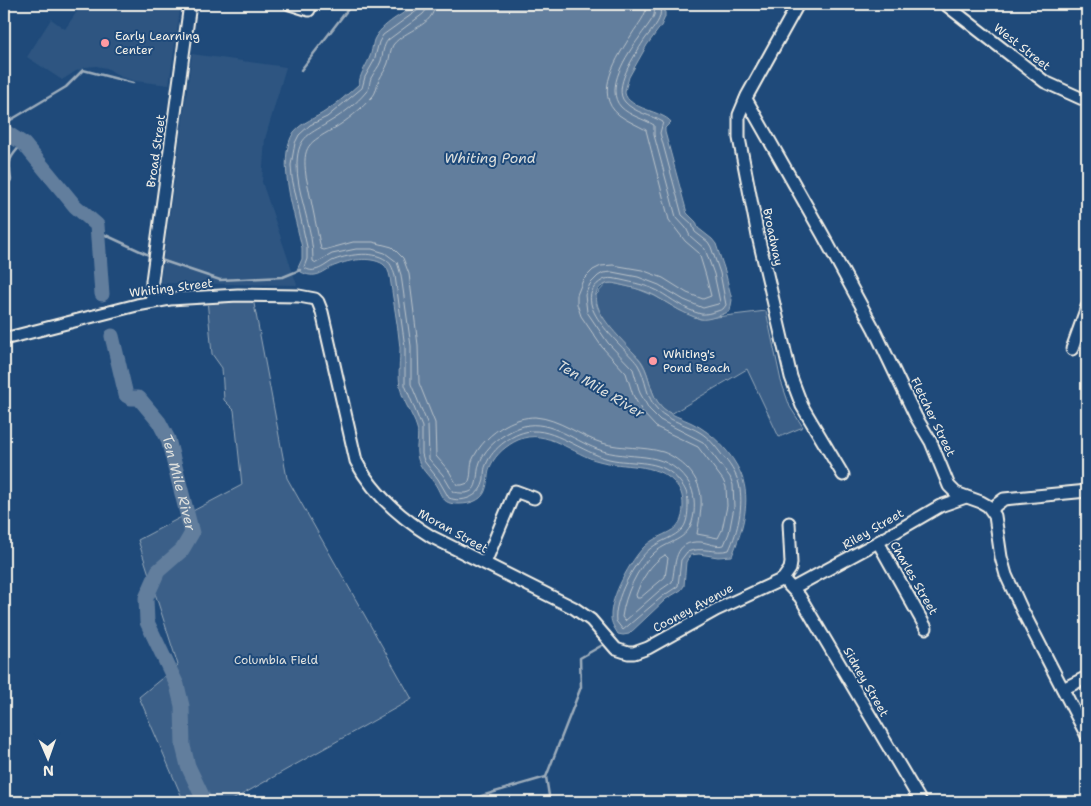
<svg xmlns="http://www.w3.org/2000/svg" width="1091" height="806" font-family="'Shantell Sans',sans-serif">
  <rect width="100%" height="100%" fill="#1f4a7a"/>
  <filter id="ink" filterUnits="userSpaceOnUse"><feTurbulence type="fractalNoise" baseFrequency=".02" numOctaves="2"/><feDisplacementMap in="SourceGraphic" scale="10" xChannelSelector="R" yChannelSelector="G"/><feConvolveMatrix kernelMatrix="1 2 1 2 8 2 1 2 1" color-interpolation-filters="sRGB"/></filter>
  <g filter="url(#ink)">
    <g fill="#2d5581">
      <path d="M82,4H181L169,85L135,81L121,77L107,68L96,66L86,67L76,71L62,80L27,57L51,19L65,29Z"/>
      <path d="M192,54L286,67L265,139L262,182L297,285L160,283Z"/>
    </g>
    <g fill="#3a5f88" stroke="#97a8b8">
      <path d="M612,283L635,288L655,296L679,310L700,319L766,311L781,381L790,407L803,427L779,437L747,369L671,414C649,401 653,384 643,364C640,358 635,355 630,350C617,336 596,316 596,295L606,284Z"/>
      <path d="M240,289L252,293L287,478L412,699L229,802H184L139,697L178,665L138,540L242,485L234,410L224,400L222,368L212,354L207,299Z"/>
    </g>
    <path fill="#627e9d" stroke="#9cacbb" d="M420,4H665V17L661,26L647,45L629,77C628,82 625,88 625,93C628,109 663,111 671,122L665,128V132L687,213L696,222L698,228L712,239L716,244L725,271L732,300L730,311C725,314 706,321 701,319C685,315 671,305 657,297C646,290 633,288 621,285C617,284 610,282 606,284C571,299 634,349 642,363C651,377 649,394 662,407C670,415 682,418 692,423C713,433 732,453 741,474C752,501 742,531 732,556L718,557L699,554L690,555L686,562L684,586L681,590L666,599L629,634L623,635L618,634C615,629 611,623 611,617C610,597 631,560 644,547C661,530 683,536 683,506C683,496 681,489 674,482C655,462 624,468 599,461C573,455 547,427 518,440C507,445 496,454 491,465C485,477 491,494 475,501C471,503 465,504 460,504C439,505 443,493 432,480C425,472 418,465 417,454C416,446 419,437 417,428C413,414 402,401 400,386C398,374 400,361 400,348C398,325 393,301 390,277C389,272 387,267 383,264C370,256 349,260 337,265C329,267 323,274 315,275C308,276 303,273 297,270L302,259V248C296,218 275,160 294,132C302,122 316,118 326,111C338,103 348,94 359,84C360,74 365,68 369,59C372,53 372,46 374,40C381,24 405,12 420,4Z"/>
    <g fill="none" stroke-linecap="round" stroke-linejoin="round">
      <g stroke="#bac3ca" stroke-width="1">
        <path d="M421,4L418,10L383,35L379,42L374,61L365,77L362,88L327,117L310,125L299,135L295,143L291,165L292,178L307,247V259L304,267C307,270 311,271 315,270C321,269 327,264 332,261C346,255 372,250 386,260C392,264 393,270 395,276L405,347V385L422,427V454L424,461L438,479L449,498C462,503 479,497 483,483C485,478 483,471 486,465C492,448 515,431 533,431C558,430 587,456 614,460C638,464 663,459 680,482C685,488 688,494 688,502C688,510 688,521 683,528C674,538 661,540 651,548C635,560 613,601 616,621L623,630L663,596L678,586L681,560L687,552C702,546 715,554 729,550C738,531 744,505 739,484C736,473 729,463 722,455C716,447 709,438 701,433C687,424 670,422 658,410C645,397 647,380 638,365C627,348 564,302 603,280C608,277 616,279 621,280C634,283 646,285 658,291C672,299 685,310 701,314C706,315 718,311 723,309L726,305L720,273L711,247L708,242L695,232L692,224L682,215L660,133L663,122C651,115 635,113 625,102C612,88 635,55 643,42C648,34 658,25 660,16C661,12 660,7 661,4"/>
        <path d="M427,4V9L423,14L388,40C383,46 383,54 381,61C379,67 374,72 371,78C369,83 370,88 366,92C357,103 343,114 331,121C311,134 298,135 297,163C296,194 314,228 313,261L316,263L332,254L356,249H372L385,253L397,262L401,275L411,346V384L428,425L429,459L443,475L453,492C483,498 474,478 480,462C486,446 503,434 518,428C545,416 573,440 597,449C630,462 662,447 687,480C694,490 695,501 694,513C690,542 672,538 654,553C637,568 625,595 622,617L625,621L659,591L672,582C676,564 673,540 701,542C709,543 716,547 724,545L729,533L734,507L733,485L730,477L703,442L660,420L649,409L640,393L633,369L608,343L587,312L585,295L590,284L598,276L603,273L612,272L638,277L659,285L684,300L703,308L718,304L720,302L714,274L705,249L690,236L686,228L676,217L654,135V125C644,119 630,116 621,107C604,89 627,54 639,38C643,31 651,23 654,15C655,12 654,7 654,4"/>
        <path d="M435,4C434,27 405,29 393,45C390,50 390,57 388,63C386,69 382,74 379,80C376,86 377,92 372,97C361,109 347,121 333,129C309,143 302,145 306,176L321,249L324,250L353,242H373L392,247L403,258L409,274L418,345L419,383L435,423L436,456L449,471L457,485H462L468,483C472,476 470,468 472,461C478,446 492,432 506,425C515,420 525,417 535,417C560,419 579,436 602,443C622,449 643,446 663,452C672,455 681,462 688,469C707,490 701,509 697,534L718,538L722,530L727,506L726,487L723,480L698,447L656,427L643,413L633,395L626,373L602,347L581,316L577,304V295L583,280L593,270L601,266L613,265L642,270L663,278L687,293L703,299L711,296L706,276L699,253L685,241L669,220L646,130C637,125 627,121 619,115C592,94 618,56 632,34C638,24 646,17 647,4"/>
        <path d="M665,555L668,558L665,577L640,598H637L636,595C641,580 651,563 665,555Z"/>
      </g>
      <g stroke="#9cacbb" stroke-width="2.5">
        <path d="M301,70L352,4"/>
        <path d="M4,124L66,87L83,70L133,83"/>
        <path d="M4,191L6,186L11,180C8,159 9,158 23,143"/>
        <path d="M99,232L153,257"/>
        <path d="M158,259L220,280L283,277L300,270"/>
        <path d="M452,802L471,799L546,777"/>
        <path d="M550,802L546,777L581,687L580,658L606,643"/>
      </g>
      <g stroke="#627e9d" stroke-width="15">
        <path d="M4,131L24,144L75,206L97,225L102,294"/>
        <path id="s1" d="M112,336L126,395L131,398H139L159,422L168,439L192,533L182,550L158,571L146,598L147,622L177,685L182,706L183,746L188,766L205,802"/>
      </g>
      <defs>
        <g id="minor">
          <path d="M290,4L309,10L311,4"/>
          <path d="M798,4L747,96L739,115V138L758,236L791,377L802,406L843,475"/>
          <path d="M945,4L1045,82L1087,101"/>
          <path d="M746,99L823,235L874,329L916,417L931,442L949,486L956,493L981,502L988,506L995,516L1001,557L1006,575L1022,610L1087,736"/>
          <path d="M152,302V281L156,251L190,4"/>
          <path d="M4,339L137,305L170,299L238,295L299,296L315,299L318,302L322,312L356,461C373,494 401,518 432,537L574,608L591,620L616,649L628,653H634L648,648L716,610L783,579L790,569L791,563L789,523"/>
          <path d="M1072,349L1087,307"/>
          <path d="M992,510L996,505L1004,499L1087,491"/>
          <path d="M878,542L926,628"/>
          <path d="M485,563L515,491L534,498"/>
          <path d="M783,579L800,597L921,802"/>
          <path d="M793,588L878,542L940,506L966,497"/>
          <path d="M1063,689L1087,677"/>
        </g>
      </defs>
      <use href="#minor" stroke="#f4f1e8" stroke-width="15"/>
      <use href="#minor" stroke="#1f4a7a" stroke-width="11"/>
    </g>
  </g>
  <g fill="#ff9aa2" stroke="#1f4a7a" stroke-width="2">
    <circle cx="105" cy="43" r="5"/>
    <circle cx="653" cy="361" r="5"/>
  </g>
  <g text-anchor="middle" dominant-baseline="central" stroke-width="4" stroke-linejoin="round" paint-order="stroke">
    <g font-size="12" fill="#f4f1e8" stroke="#1f4a7a" text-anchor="start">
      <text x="115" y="36">Early Learning<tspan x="115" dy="14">Center</tspan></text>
      <text x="663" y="354">Whiting's<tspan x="663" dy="14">Pond Beach</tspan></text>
    </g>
    <g font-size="12" fill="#f4f1e8" stroke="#1f4a7a">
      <text transform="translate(1022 47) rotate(38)">West Street</text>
      <text transform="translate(156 151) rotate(-82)">Broad Street</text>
      <text transform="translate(773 237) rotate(78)">Broadway</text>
      <text transform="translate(171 288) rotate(-7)">Whiting Street</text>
      <text transform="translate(933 417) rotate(64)">Fletcher Street</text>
      <text transform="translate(873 529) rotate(-30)">Riley Street</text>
      <text transform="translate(453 531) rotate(29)">Moran Street</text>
      <text transform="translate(914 578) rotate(60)">Charles Street</text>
      <text transform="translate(693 608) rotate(-28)">Cooney Avenue</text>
      <text transform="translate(866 682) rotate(60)">Sidney Street</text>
    </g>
    <g font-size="12" fill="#e1e2de" stroke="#1f4a7a">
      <text x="276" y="660">Columbia Field</text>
    </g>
    <g font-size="14" font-style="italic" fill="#dee0dd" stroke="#1f4a7a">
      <text x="490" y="158">Whiting Pond</text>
      <text transform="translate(601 389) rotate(31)">Ten Mile River</text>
      <text stroke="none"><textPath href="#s1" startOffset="170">Ten Mile River</textPath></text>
    </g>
  </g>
  <rect width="1091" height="806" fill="none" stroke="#1f4a7a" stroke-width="20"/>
  <rect x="10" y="10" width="1071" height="786" fill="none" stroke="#f4f1e8" stroke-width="2" filter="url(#ink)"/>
  <g transform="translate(48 758) rotate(178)" stroke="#1f4a7a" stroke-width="4" paint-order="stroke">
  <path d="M0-4L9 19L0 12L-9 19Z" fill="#f4f1e8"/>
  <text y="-8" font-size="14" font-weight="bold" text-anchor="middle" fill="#f4f1e8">N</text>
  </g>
</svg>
